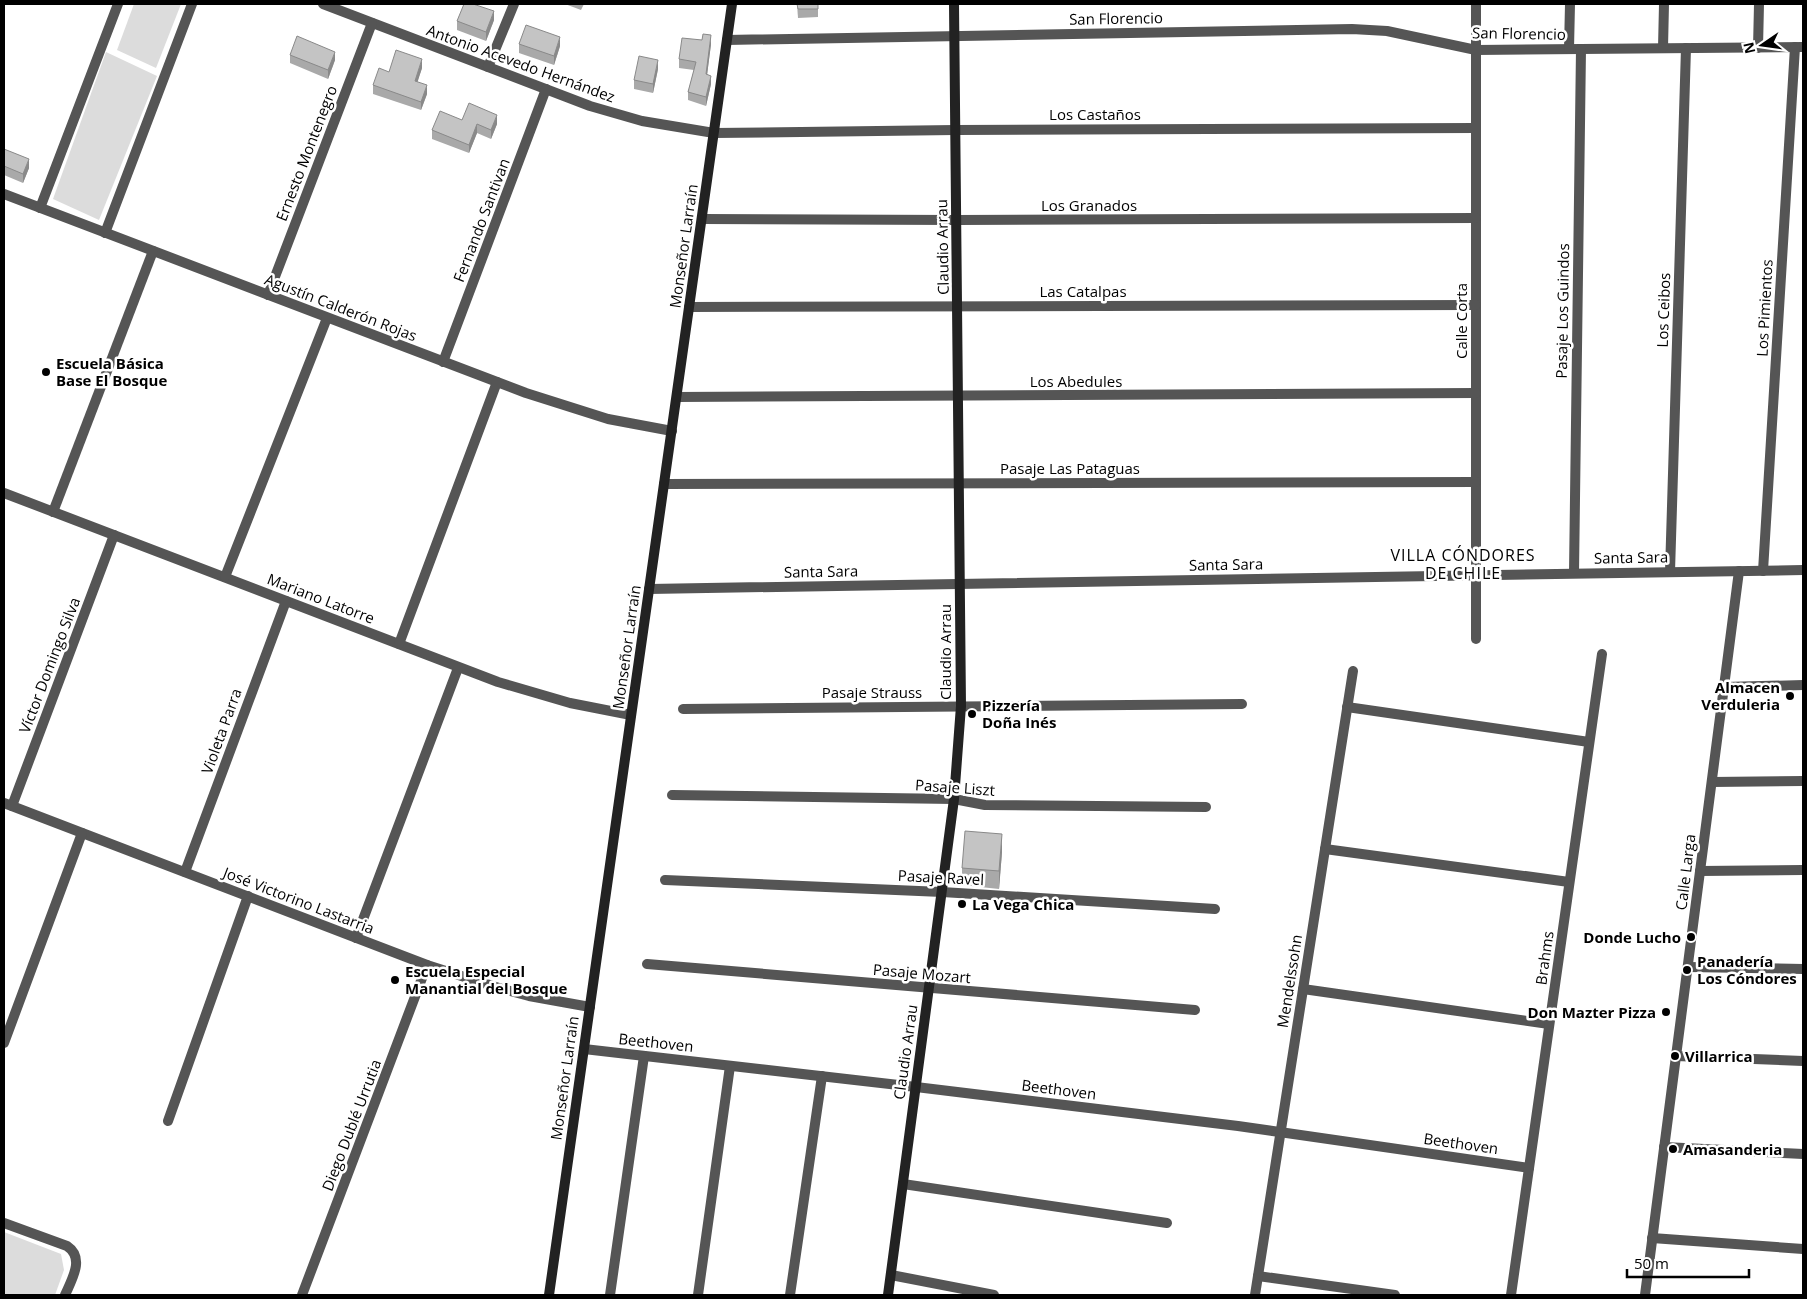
<svg xmlns="http://www.w3.org/2000/svg" width="1807" height="1299" font-family="'Open Sans',sans-serif">
  <rect width="100%" height="100%" fill="#fff"/>
  <g fill="#dcdcdc">
    <path d="M134,4H181L156,68L117,50Z"/>
    <path d="M106,52L157,76L99,220L53,199Z"/>
    <path d="M4,1232L61,1254L64,1270L55,1295H4Z"/>
  </g>
  <g fill="none" stroke-linecap="round" stroke-linejoin="round">
    <g stroke="#555" stroke-width="10">
      <path d="M323,4L590,106L642,121L714,133L955,130L1476,128"/>
      <path d="M1476,4V639"/>
      <path d="M727,40L1352,29L1387,31L1476,50L1803,47"/>
      <path d="M1663,48L1664,4"/>
      <path d="M1758,48L1759,4"/>
      <path d="M1569,49L1570,4"/>
      <path d="M488,67L514,4"/>
      <path d="M4,194L526,393L608,419L672,431"/>
      <path d="M40,208L118,4"/>
      <path d="M702,219L956,220L1476,218"/>
      <path d="M105,233L192,4"/>
      <path d="M268,295L372,23"/>
      <path d="M689,307L1476,305"/>
      <path d="M443,362L546,89"/>
      <path d="M677,397L1476,393"/>
      <path d="M664,484L1476,482"/>
      <path d="M4,493L498,682L570,703L631,715"/>
      <path d="M53,512L153,251"/>
      <path d="M1763,571L1795,47"/>
      <path d="M1670,572L1686,48"/>
      <path d="M1574,573L1581,49"/>
      <path d="M225,577L327,318"/>
      <path d="M649,589L1803,570"/>
      <path d="M399,644L497,382"/>
      <path d="M1724,687L1803,685"/>
      <path d="M1347,707L1589,742"/>
      <path d="M683,709L1242,704"/>
      <path d="M1712,782L1803,781"/>
      <path d="M672,795L954,799L985,805L1206,807"/>
      <path d="M4,803L427,965L499,988L529,996L590,1007"/>
      <path d="M12,806L114,535"/>
      <path d="M1325,849L1569,882"/>
      <path d="M1700,871L1803,870"/>
      <path d="M185,872L286,601"/>
      <path d="M665,880L942,892L1215,909"/>
      <path d="M356,938L458,668"/>
      <path d="M647,964L1195,1010"/>
      <path d="M1688,967L1803,969"/>
      <path d="M1303,989L1549,1024"/>
      <path d="M4,1043L82,833"/>
      <path d="M584,1049L916,1087L1238,1126L1529,1168"/>
      <path d="M1676,1056L1803,1061"/>
      <path d="M168,1121L248,896"/>
      <path d="M1664,1147L1803,1154"/>
      <path d="M903,1184L1167,1223"/>
      <path d="M4,1223L67,1246C85,1258 72,1279 65,1295"/>
      <path d="M1652,1238L1803,1249"/>
      <path d="M891,1275L994,1295"/>
      <path d="M1258,1276L1395,1295"/>
      <path d="M302,1295L427,965"/>
      <path d="M610,1295L644,1056"/>
      <path d="M698,1295L730,1066"/>
      <path d="M790,1295L822,1076"/>
      <path d="M1255,1295L1353,671"/>
      <path d="M1511,1295L1602,654"/>
      <path d="M1645,1295L1739,571"/>
    </g>
    <g stroke="#222" stroke-width="10">
      <path d="M549,1295L732,4"/>
      <path d="M888,1295L954,799L961,706L954,4"/>
    </g>
  </g>
  <g fill="#a9a9a9">
    <path d="M565,4H584L581,10Z"/>
    <path d="M797,4H818V17L798,18Z"/>
    <path d="M494,20L486,41L457,30V21Z"/>
    <path d="M519,44L560,46L554,65L519,53Z"/>
    <path d="M711,44L707,75L711,84L706,106L688,100V92L694,70L679,68V59Z"/>
    <path d="M290,55L335,60L328,79L290,63Z"/>
    <path d="M422,68L417,82L427,94L421,110L373,94V85L389,72Z"/>
    <path d="M658,69L653,93L634,89V80Z"/>
    <path d="M462,120L497,124L491,139L477,133L469,153L432,139V130Z"/>
    <path d="M4,150L29,168L23,183L4,175Z"/>
    <path d="M1002,852L999,889L962,885V868Z"/>
  </g>
  <g fill="#898989">
    <path d="M494,11V20L486,41V32Z"/>
    <path d="M711,35V44L706,83V74Z"/>
    <path d="M560,37V46L554,65V56Z"/>
    <path d="M335,52V60L328,79V70Z"/>
    <path d="M422,59V68L415,90V81Z"/>
    <path d="M658,60V69L653,93V84Z"/>
    <path d="M711,76V84L706,106V97Z"/>
    <path d="M427,85V94L421,110V102Z"/>
    <path d="M497,115V124L491,139V130Z"/>
    <path d="M477,124V133L469,153V145Z"/>
    <path d="M29,159V168L23,183V174Z"/>
    <path d="M1002,834V852L999,889V871Z"/>
  </g>
  <g fill="#c4c4c4" stroke="#898989">
    <path d="M464,4H473L494,11L486,32L457,21Z"/>
    <path d="M797,4H818V9H798Z"/>
    <path d="M526,25L560,37L554,56L519,44Z"/>
    <path d="M703,34L711,35L706,74L711,76L706,97L688,92L696,62L679,59L682,38L702,40Z"/>
    <path d="M297,36L335,52L328,70L290,55Z"/>
    <path d="M396,50L422,59L415,81L427,85L421,102L373,85L379,68L389,72Z"/>
    <path d="M639,56L658,60L653,84L634,80Z"/>
    <path d="M469,103L497,115L491,130L477,124L469,145L432,130L440,111L462,120Z"/>
    <path d="M4,149L29,159L23,174L4,166Z"/>
    <path d="M965,831L1002,834L999,871L962,868Z"/>
  </g>
  <g fill="#000" stroke="#fff" stroke-width="2">
    <circle cx="46" cy="372" r="5"/>
    <circle cx="1790" cy="696" r="5"/>
    <circle cx="972" cy="714" r="5"/>
    <circle cx="962" cy="904" r="5"/>
    <circle cx="1691" cy="937" r="5"/>
    <circle cx="1687" cy="970" r="5"/>
    <circle cx="395" cy="980" r="5"/>
    <circle cx="1666" cy="1012" r="5"/>
    <circle cx="1675" cy="1056" r="5"/>
    <circle cx="1673" cy="1149" r="5"/>
  </g>
  <g text-anchor="middle" dominant-baseline="central" stroke-width="5" stroke-linejoin="round" paint-order="stroke">
    <g font-size="15" fill="#000" stroke="#fff">
      <text transform="translate(1116 18) rotate(-1)">San Florencio</text>
      <text transform="translate(1519 33) rotate(1)">San Florencio</text>
      <text transform="translate(521 63) rotate(20)">Antonio Acevedo Hernández</text>
      <text x="1095" y="114">Los Castaños</text>
      <text transform="translate(306 153) rotate(-69)">Ernesto Montenegro</text>
      <text x="1089" y="205">Los Granados</text>
      <text transform="translate(481 220) rotate(-69)">Fernando Santivan</text>
      <text transform="translate(683 246) rotate(-82)">Monseñor Larraín</text>
      <text transform="translate(942 247) rotate(-91)">Claudio Arrau</text>
      <text x="1083" y="291">Las Catalpas</text>
      <text transform="translate(341 307) rotate(21)">Agustín Calderón Rojas</text>
      <text transform="translate(1764 308) rotate(-87)">Los Pimientos</text>
      <text transform="translate(1663 310) rotate(-88)">Los Ceibos</text>
      <text transform="translate(1562 311) rotate(-89)">Pasaje Los Guindos</text>
      <text transform="translate(1461 321) rotate(-90)">Calle Corta</text>
      <text x="1076" y="381">Los Abedules</text>
      <text x="1070" y="468">Pasaje Las Pataguas</text>
      <text transform="translate(1631 557) rotate(-1)">Santa Sara</text>
      <text transform="translate(1226 564) rotate(-1)">Santa Sara</text>
      <text transform="translate(821 571) rotate(-1)">Santa Sara</text>
      <text transform="translate(321 598) rotate(21)">Mariano Latorre</text>
      <text transform="translate(626 647) rotate(-82)">Monseñor Larraín</text>
      <text transform="translate(945 652) rotate(-90)">Claudio Arrau</text>
      <text transform="translate(49 665) rotate(-69)">Víctor Domingo Silva</text>
      <text x="872" y="692">Pasaje Strauss</text>
      <text transform="translate(221 731) rotate(-70)">Violeta Parra</text>
      <text transform="translate(955 787) rotate(4)">Pasaje Liszt</text>
      <text transform="translate(1685 872) rotate(-83)">Calle Larga</text>
      <text transform="translate(941 877) rotate(3)">Pasaje Ravel</text>
      <text transform="translate(299 900) rotate(21)">José Victorino Lastarria</text>
      <text transform="translate(1544 958) rotate(-82)">Brahms</text>
      <text transform="translate(922 973) rotate(5)">Pasaje Mozart</text>
      <text transform="translate(1289 981) rotate(-81)">Mendelssohn</text>
      <text transform="translate(656 1042) rotate(6)">Beethoven</text>
      <text transform="translate(905 1052) rotate(-82)">Claudio Arrau</text>
      <text transform="translate(564 1078) rotate(-82)">Monseñor Larraín</text>
      <text transform="translate(1059 1089) rotate(7)">Beethoven</text>
      <text transform="translate(351 1125) rotate(-69)">Diego Dublé Urrutia</text>
      <text transform="translate(1461 1143) rotate(8)">Beethoven</text>
    </g>
    <g font-size="15" font-weight="bold" fill="#000" stroke="#fff" text-anchor="start">
      <text x="56" y="363">Escuela Básica<tspan x="56" dy="17">Base El Bosque</tspan></text>
      <text x="1780" y="687" text-anchor="end">Almacen<tspan x="1780" dy="17">Verduleria</tspan></text>
      <text x="982" y="705">Pizzería<tspan x="982" dy="17">Doña Inés</tspan></text>
      <text x="972" y="904">La Vega Chica</text>
      <text x="1681" y="937" text-anchor="end">Donde Lucho</text>
      <text x="1697" y="961">Panadería<tspan x="1697" dy="17">Los Cóndores</tspan></text>
      <text x="405" y="971">Escuela Especial<tspan x="405" dy="17">Manantial del Bosque</tspan></text>
      <text x="1656" y="1012" text-anchor="end">Don Mazter Pizza</text>
      <text x="1685" y="1056">Villarrica</text>
      <text x="1683" y="1149">Amasanderia</text>
    </g>
    <g font-size="16" letter-spacing="1" fill="#000" stroke="#fff">
      <text x="1463" y="555">VILLA CÓNDORES<tspan x="1463" dy="18">DE CHILE</tspan></text>
    </g>
  </g>
  <rect width="1807" height="1299" fill="none" stroke="#000000" stroke-width="10"/>
  <g transform="translate(1762 45) rotate(257)" stroke="#ffffff" stroke-width="4" paint-order="stroke">
  <path d="M0-4L9 19L0 12L-9 19Z" fill="#000000"/>
  <text y="-8" font-size="14" font-weight="bold" text-anchor="middle" fill="#000000">N</text>
  </g>
  <path d="M1627 1269v8h122v-8" fill="none" stroke="#000000" stroke-width="2.5"/>
  <text x="1634" y="1269" font-size="15" fill="#000000" stroke="#ffffff" stroke-width="4" paint-order="stroke">50 m</text>
</svg>
